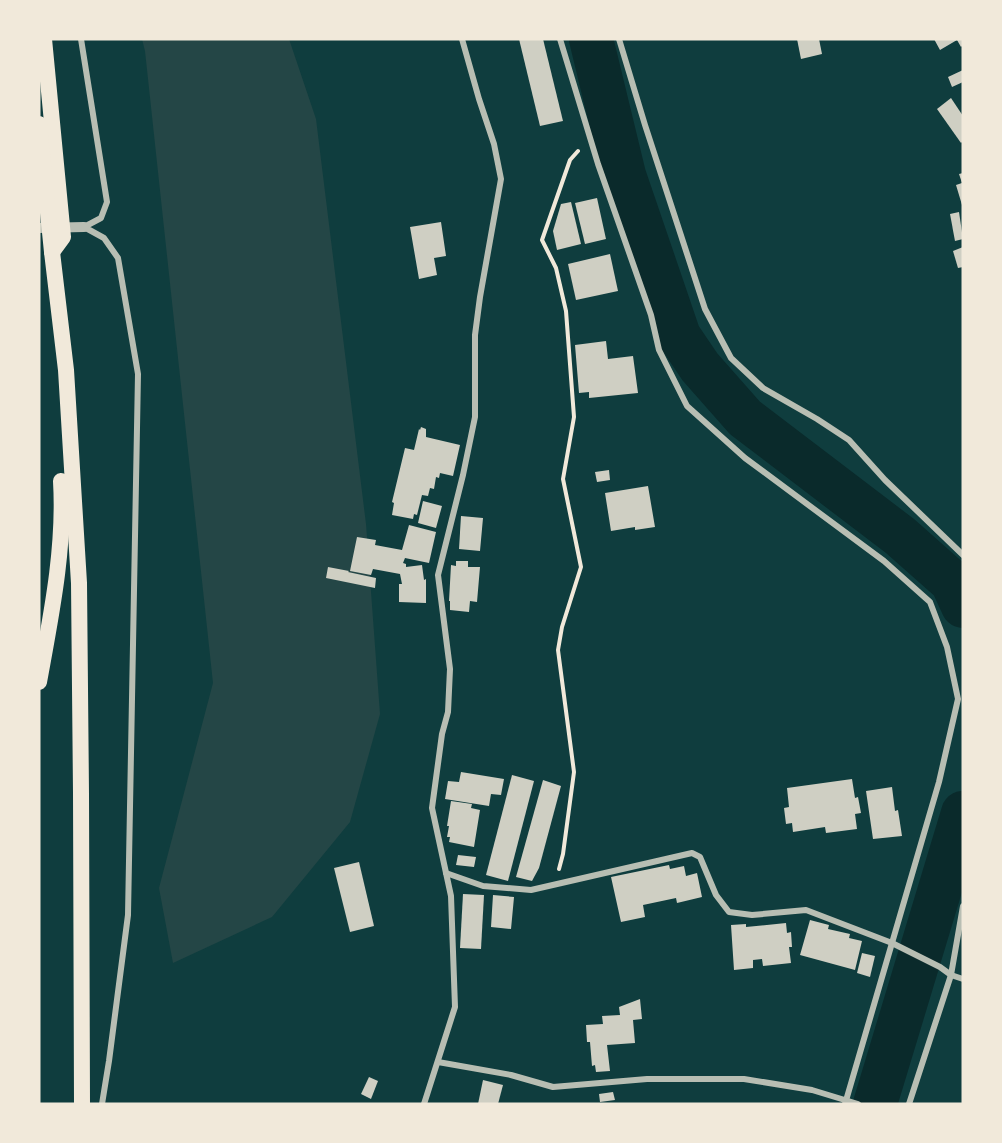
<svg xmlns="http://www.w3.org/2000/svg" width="1002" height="1143" font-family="'IBM Plex Sans',sans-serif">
  <rect width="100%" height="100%" fill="#0f3d3e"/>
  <path fill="#244646" d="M142,39H289L316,119L366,524L380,714L350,822L272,917L173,963L159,888L213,683L145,51Z"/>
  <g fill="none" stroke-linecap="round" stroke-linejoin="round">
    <g stroke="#0a2a2b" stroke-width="44">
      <path d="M591,39L624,175L679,336L700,367L745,418L900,536L952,582L963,606"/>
      <path d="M875,1104L963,813"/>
    </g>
  </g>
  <g fill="#cfcfc3">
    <path d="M519,39H543L563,121L540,126Z"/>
    <path d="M797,39H819L822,54L801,59Z"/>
    <path d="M934,39H963V45L961,47L957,40L940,50Z"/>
    <path d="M963,70V82L952,87L948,77Z"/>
    <path d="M951,98L963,116V141L961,143L937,109Z"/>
    <path d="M963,173V205H962L956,185L962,183L959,174Z"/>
    <path d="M597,198L606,239L585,244L575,203Z"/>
    <path d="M571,202L581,244L557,250L553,231L561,204Z"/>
    <path d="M959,212L963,239L955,241L950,214Z"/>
    <path d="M441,222L446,256L434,258L437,275L419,279L410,227Z"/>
    <path d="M963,247V267L958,268L953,251Z"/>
    <path d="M610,254L618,291L576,300L568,264Z"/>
    <path d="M606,341L608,359L633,356L638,393L589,398V392L579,393L575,345Z"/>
    <path d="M421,427L426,429V437L460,445L453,476L440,473L439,478L436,477L434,489L430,488L428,496L422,495L417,515L414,514L413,519L392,515L394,503L392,502L405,448L414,450L419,429L420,430Z"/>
    <path d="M609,470L610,480L597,482L595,472Z"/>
    <path d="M648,486L655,527L635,530V527L611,531L605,493Z"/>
    <path d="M423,501L442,506L436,528L418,523Z"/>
    <path d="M461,516L483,518L480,551L459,549Z"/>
    <path d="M409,525L436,532L429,563L405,558L403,563L406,564V567L422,565L424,580L426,579V603L399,602V584H402L400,574L373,569L371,575L350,571L357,537L376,540L375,545L402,550Z"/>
    <path d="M456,561H468V567H480L477,602L470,601L469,612L450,610V601H449L451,565L456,566Z"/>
    <path d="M328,567L349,571L348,572L376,578L375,588L326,578Z"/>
    <path d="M461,772L504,779L501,795L491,794L489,806L445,799L448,781L459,782Z"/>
    <path d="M512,775L534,781L508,881L486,875Z"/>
    <path d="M852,779L855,798L858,797L861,813L855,814L857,829L826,833L825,827L793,832L792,823L786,824L784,808L789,807L787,788Z"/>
    <path d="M543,780L561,786L539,868L532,881L516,877Z"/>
    <path d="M892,787L895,811L898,810L902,836L873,839L866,791Z"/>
    <path d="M451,801L472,804L471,808L480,810L474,847L449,842L450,837H447L449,826H447Z"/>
    <path d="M458,855L476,857L474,867L456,865Z"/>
    <path d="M359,862L374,926L350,932L334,868Z"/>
    <path d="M669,865L670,869L684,866L686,876L697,873L702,897L677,903L676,898L643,905L645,917L621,922L611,877Z"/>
    <path d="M463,894L484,895L481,949L460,948Z"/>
    <path d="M493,895L514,897L511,929L491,927Z"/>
    <path d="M810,920L829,925L828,929L850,934L849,938L862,941L855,970L800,955Z"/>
    <path d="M786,923L787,933L791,932L792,947H789L791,963L763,966L762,959L753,960V968L734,970L731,925L746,924V927Z"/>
    <path d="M862,953L875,956L870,977L857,973Z"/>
    <path d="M640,999L642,1019L633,1020L635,1043L607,1045L610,1071L596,1072L595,1065L592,1066L590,1042H587L586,1025L603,1024L602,1016L620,1015L619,1007Z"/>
    <path d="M369,1077L378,1081L371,1099L361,1094Z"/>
    <path d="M483,1080L503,1085L498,1104H478Z"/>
    <path d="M613,1092L615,1100L600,1102L599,1094Z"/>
  </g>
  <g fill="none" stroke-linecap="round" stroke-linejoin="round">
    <path stroke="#f1e9da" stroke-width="4" d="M559,869L563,854L574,772L558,650L562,627L581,567L563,479L574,417L566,311L556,268L542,240L570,160L578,151"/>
    <g stroke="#b8beb3" stroke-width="6">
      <path d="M81,39L107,202L101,218L84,227L104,238L118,258L138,374L128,915L109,1061L102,1104"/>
      <path d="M560,39L598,164L651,315L659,350L687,406L745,458L884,561L930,602L947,647L958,699L939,782L845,1104"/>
      <path d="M619,39L645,125L705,309L731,358L763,388L817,419L849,440L885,480L963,555"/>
      <path d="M446,873L483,886L531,890L692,853L700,857L716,895L729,912L752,915L806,910L892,943L940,967L951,975L963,979"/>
      <path d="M438,1062L511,1075L553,1087L647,1079H744L812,1090L858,1104"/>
      <path d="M424,1104L455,1007L451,896L432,808L442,734L448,712L450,669L438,575L463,475L475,417V335L480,297L501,179L494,144L479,99L462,39"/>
      <path d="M909,1104L951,975L963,906"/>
    </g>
    <path stroke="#b8beb3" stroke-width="10" d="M39,228L84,227"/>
    <g stroke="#f1e9da" stroke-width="16">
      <path d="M44,39L63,237L52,252"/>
      <path d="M39,124L52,252L66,370L79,583L81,793L82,1104"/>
      <path d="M39,682C51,616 65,549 61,481"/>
    </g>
  </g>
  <rect width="1002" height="1143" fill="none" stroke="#f1e9da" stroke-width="81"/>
</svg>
